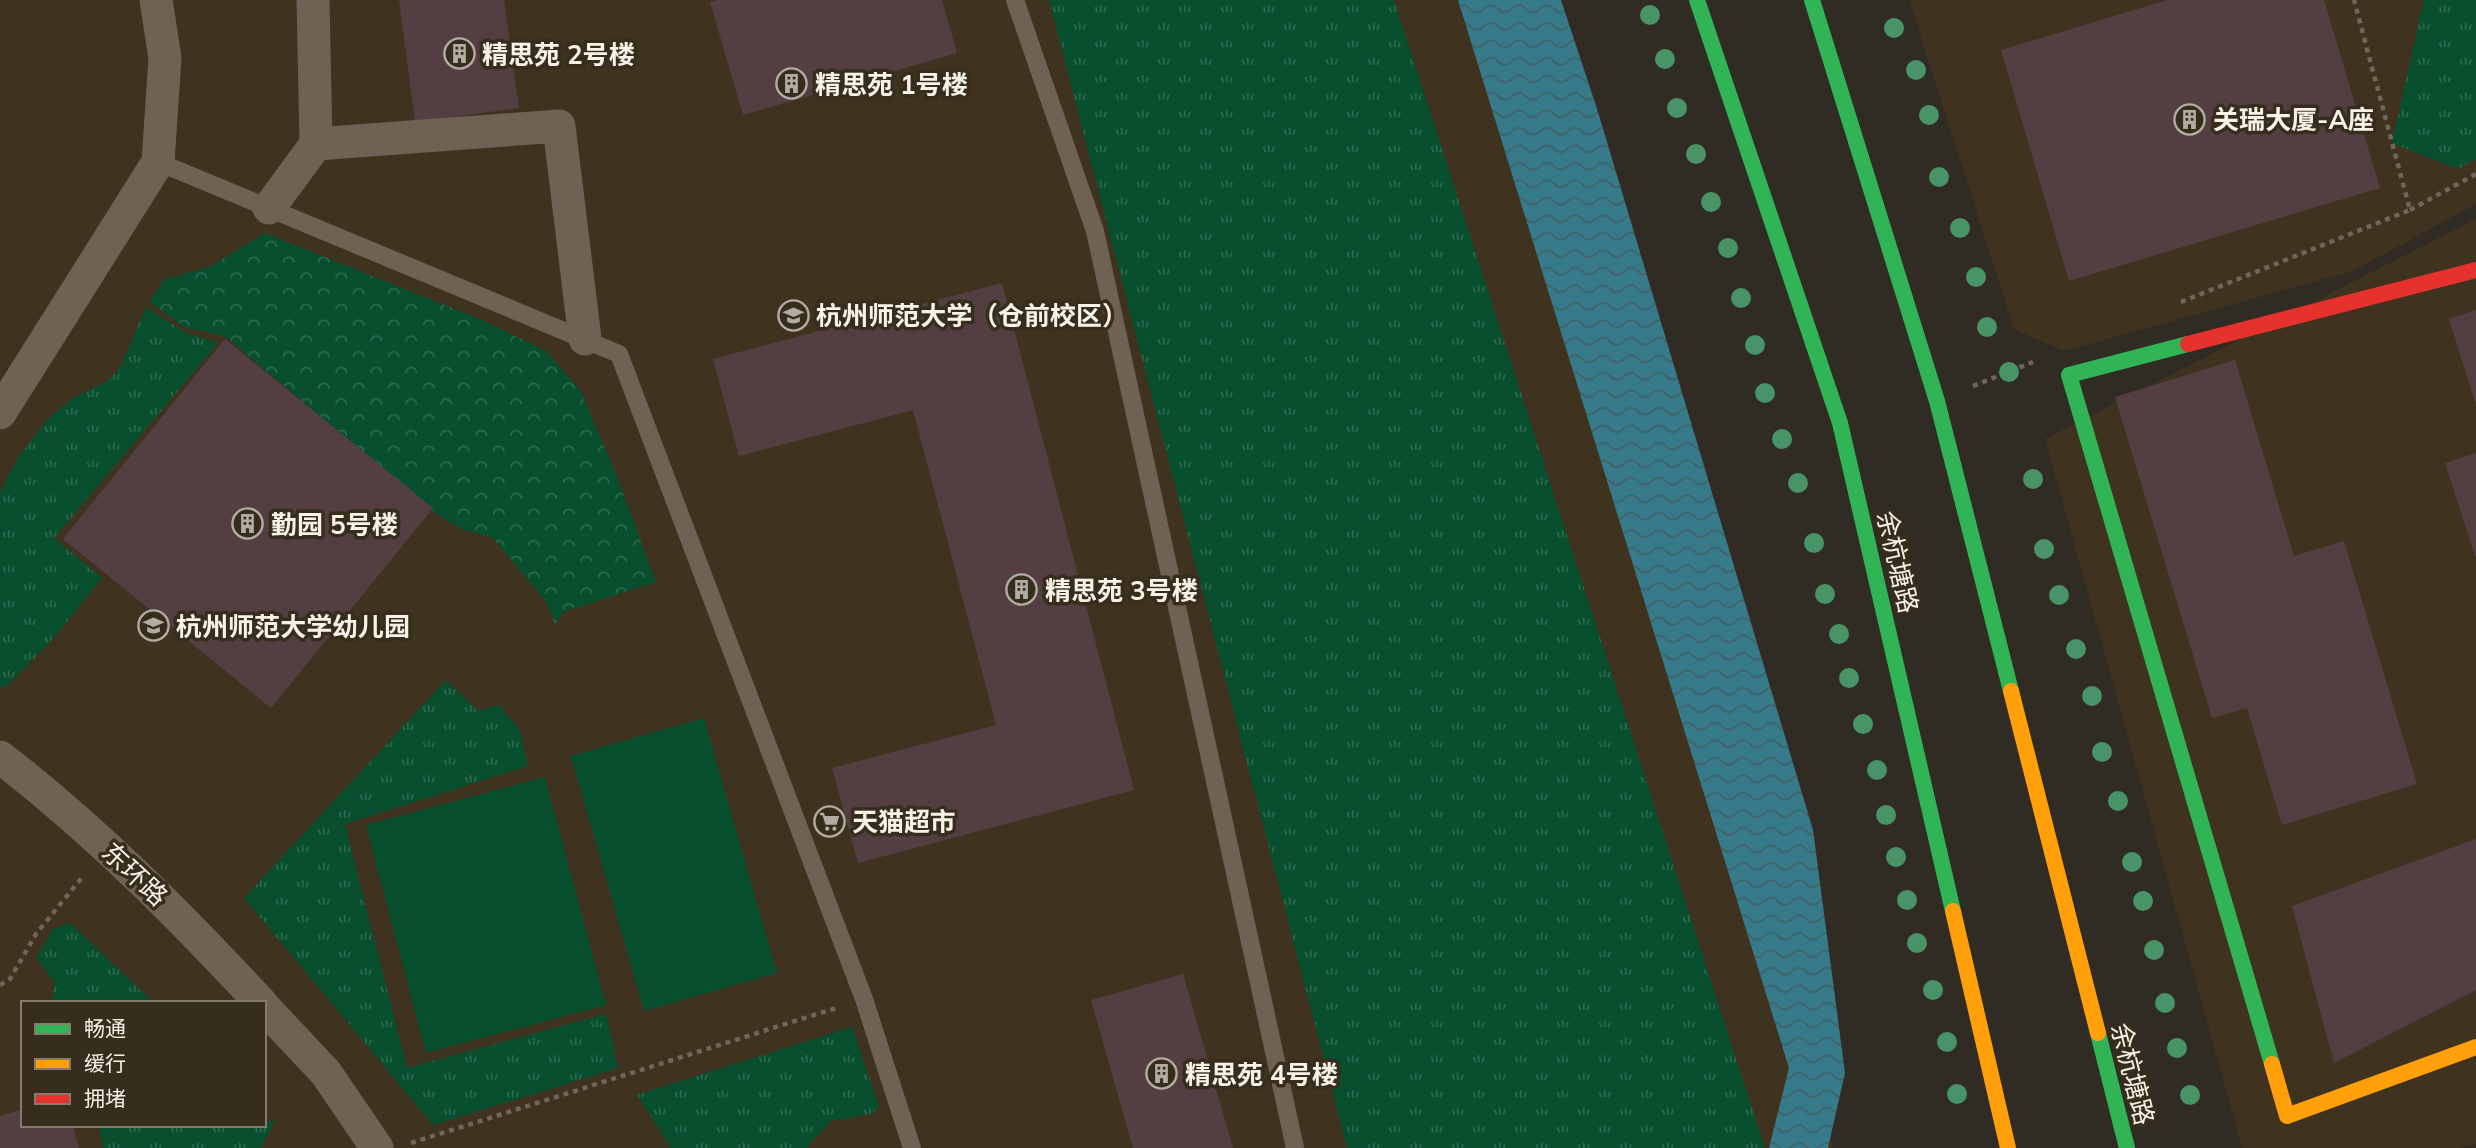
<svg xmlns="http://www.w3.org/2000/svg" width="2476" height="1148" font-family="Mulish,'Noto Sans SC',sans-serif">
  <defs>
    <pattern id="grass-tufts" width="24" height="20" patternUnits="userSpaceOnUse" patternTransform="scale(1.75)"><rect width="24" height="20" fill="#084f30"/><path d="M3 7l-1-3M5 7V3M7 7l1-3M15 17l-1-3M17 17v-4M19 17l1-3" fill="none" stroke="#2d694e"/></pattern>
    <pattern id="forest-crowns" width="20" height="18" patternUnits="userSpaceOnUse" patternTransform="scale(1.75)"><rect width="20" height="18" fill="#084f30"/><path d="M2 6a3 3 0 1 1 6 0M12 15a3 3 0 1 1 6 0" fill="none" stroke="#2d694e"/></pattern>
    <pattern id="water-waves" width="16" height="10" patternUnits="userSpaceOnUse" patternTransform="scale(1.75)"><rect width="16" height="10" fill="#377b8a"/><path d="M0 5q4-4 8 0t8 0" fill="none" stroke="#406268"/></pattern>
  </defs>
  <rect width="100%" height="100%" fill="#312c23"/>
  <g fill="#3f331f" fill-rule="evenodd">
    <path d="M0,0H1486L1687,631L1833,1148H0ZM23,1003H264V1125H23Z"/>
    <path d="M1909,0H2476V204L2353,271L2064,351L2014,329Z"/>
    <path d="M2476,219V1144L2461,1148H2242L2045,439Z"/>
  </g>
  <g fill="url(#grass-tufts)">
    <path d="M1049,0H1394L1765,1148H1347Z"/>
    <path d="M2424,0H2476V159L2458,169L2392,143Z"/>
    <path d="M146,307L184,332L218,343L54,538L102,578L52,640L5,688L0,685V493L17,459L48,419L73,398L109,380L121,366Z"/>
    <path d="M446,680L478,711L499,705L519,729L528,766L345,824L407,1068L606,1014L618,1068L433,1125L244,898Z"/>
    <path d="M70,923L154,1003H52L55,983L36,958L53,929Z"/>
    <path d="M852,1027L879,1107L871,1114L831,1121L806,1148H671L637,1095Z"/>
    <path d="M264,1121H275L261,1148H103L99,1125H264Z"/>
  </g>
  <path fill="url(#forest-crowns)" d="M265,233L482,320L546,351L580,390L616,474L656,582L563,612L555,624L547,603L493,538L464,530L439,516L225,336L186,328L149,302L164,280L211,266Z"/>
  <g fill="#084f30">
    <path d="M704,718L777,973L644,1011L571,756Z"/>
    <path d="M545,777L606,1005L426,1053L366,825Z"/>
  </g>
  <path fill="url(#water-waves)" d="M1458,0H1561L1598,112L1813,830L1845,1073L1828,1148H1769L1789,1068Z"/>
  <g fill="#533f42">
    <path d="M399,0H504L519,108L415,122Z"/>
    <path d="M717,0H942L957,53L743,115L710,2Z"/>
    <path d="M2167,0H2324L2380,188L2069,281L2001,50Z"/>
    <path d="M1002,283L1134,790L858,863L832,768L996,725L913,410L739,456L713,359Z"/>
    <path d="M2476,310V402H2475L2449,319Z"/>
    <path d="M225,339L433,508L271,708L63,539Z"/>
    <path d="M2235,360L2294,556L2344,541L2417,784L2282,825L2247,708L2212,718L2115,397Z"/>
    <path d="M2476,453V556H2475L2445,463Z"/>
    <path d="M2476,839V990L2334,1063L2292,906Z"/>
    <path d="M1183,974L1233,1148H1133L1091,1000Z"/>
    <path d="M23,1109V1125H73L79,1148H0V1116Z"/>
  </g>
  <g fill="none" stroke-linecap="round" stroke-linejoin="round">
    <g stroke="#71665d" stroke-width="4.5" stroke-dasharray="5 5" stroke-linecap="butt">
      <path d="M2410,210L2476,174"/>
      <path d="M2181,302L2410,210L2354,0"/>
      <path d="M1973,386L2033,362"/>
      <path d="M0,985L10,979L36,934L84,875"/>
      <path d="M411,1143L836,1008"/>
    </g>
    <g stroke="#706155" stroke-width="18">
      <path d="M1015,0L1095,231L1295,1148"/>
      <path d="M158,162L619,354L864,999L912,1148"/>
    </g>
    <g stroke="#706155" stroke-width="33">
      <path d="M313,0L316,144"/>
      <path d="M269,208L316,144L559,126L585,339"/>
      <path d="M0,413L158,162L165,58L156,0"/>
      <path d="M0,757C95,830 179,915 261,1003"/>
      <path d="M264,1007L326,1073L377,1148"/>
    </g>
    <g stroke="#30b455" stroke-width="16">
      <path d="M1697,0L1840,423L1953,911"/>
      <path d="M1812,0L1937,401L2011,691"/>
      <path d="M2188,344L2069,375L2272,1064"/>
      <path d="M2098,1033L2127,1148"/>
    </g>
    <g stroke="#ff9f0a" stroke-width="16">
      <path d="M2011,691L2098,1033"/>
      <path d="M1953,911L2008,1148"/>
      <path d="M2272,1064L2287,1116L2476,1047"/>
    </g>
    <path stroke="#e5322d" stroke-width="16" d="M2188,344L2476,270"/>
  </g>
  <g fill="#489368">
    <circle cx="1650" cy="15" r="10"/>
    <circle cx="1894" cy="28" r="10"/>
    <circle cx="1665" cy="59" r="10"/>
    <circle cx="1916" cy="70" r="10"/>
    <circle cx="1677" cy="108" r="10"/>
    <circle cx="1929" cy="115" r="10"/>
    <circle cx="1696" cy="154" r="10"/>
    <circle cx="1939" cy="177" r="10"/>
    <circle cx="1711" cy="202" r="10"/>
    <circle cx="1960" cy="228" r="10"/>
    <circle cx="1728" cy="248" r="10"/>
    <circle cx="1976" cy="277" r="10"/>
    <circle cx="1741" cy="298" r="10"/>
    <circle cx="1987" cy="327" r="10"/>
    <circle cx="1755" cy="345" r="10"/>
    <circle cx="2009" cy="372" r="10"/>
    <circle cx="1765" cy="393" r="10"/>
    <circle cx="1782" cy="439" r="10"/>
    <circle cx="2033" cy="479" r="10"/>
    <circle cx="1798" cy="483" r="10"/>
    <circle cx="1814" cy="543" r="10"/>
    <circle cx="2044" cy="549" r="10"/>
    <circle cx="1825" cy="594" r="10"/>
    <circle cx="2059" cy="595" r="10"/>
    <circle cx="1839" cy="634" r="10"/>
    <circle cx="2076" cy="649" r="10"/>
    <circle cx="1849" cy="678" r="10"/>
    <circle cx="2092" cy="696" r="10"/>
    <circle cx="1863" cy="724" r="10"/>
    <circle cx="2102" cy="752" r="10"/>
    <circle cx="1877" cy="770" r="10"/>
    <circle cx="2118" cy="801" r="10"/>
    <circle cx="1886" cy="815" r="10"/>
    <circle cx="1896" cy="857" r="10"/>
    <circle cx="2132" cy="862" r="10"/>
    <circle cx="1907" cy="900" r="10"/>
    <circle cx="2143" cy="901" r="10"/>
    <circle cx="1917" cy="943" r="10"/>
    <circle cx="2154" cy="950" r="10"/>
    <circle cx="1933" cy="990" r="10"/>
    <circle cx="2165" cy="1003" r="10"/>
    <circle cx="1947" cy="1042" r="10"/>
    <circle cx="2177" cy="1048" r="10"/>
    <circle cx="1957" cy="1094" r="10"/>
    <circle cx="2190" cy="1095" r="10"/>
  </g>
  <defs>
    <symbol id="building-ring" viewBox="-11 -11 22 22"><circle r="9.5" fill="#372d1d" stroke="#b2aca2" stroke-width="1.5"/><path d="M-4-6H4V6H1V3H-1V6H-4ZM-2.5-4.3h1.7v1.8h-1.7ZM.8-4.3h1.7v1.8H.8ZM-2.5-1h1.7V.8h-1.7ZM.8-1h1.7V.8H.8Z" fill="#b2aca2"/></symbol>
    <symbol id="university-ring" viewBox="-11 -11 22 22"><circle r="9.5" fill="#372d1d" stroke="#b2aca2" stroke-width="1.5"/><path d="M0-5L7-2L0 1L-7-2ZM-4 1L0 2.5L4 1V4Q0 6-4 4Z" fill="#b2aca2"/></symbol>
    <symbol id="school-ring" viewBox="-11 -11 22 22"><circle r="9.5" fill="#372d1d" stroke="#b2aca2" stroke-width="1.5"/><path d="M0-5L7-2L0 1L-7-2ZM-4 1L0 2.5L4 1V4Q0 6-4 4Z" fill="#b2aca2"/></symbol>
    <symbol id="supermarket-ring" viewBox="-11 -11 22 22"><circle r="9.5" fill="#372d1d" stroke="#b2aca2" stroke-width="1.5"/><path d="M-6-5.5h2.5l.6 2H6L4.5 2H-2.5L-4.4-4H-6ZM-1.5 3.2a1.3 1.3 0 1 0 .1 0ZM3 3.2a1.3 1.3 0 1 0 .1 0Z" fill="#b2aca2"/></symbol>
  </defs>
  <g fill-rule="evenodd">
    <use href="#building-ring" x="442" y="36" width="35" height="35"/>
    <use href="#building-ring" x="774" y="66" width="35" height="35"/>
    <use href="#building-ring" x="2172" y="102" width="35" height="35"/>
    <use href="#university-ring" x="776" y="298" width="35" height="35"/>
    <use href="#building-ring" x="230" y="506" width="35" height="35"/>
    <use href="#building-ring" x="1004" y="572" width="35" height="35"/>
    <use href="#school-ring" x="136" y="608" width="35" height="35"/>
    <use href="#supermarket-ring" x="812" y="804" width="35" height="35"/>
    <use href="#building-ring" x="1144" y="1056" width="35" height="35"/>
  </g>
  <g text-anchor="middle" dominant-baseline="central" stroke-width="7" stroke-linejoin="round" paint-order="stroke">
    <g font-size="26" font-weight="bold" fill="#f7f1e7" stroke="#372d1d" text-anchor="start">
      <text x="482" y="54">精思苑 2号楼</text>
      <text x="815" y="84">精思苑 1号楼</text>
      <text x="2213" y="119">关瑞大厦-A座</text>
      <text x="816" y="315">杭州师范大学（仓前校区）</text>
      <text x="271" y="524">勤园 5号楼</text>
      <text x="1045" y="590">精思苑 3号楼</text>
      <text x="176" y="626">杭州师范大学幼儿园</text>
      <text x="852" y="821">天猫超市</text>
      <text x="1185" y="1074">精思苑 4号楼</text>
    </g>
    <g font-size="26" fill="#f7f1e7" stroke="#372d1d">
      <text transform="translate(1898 562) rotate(77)">余杭塘路</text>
      <text transform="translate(135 874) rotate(43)">东环路</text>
      <text transform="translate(2133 1074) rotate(76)">余杭塘路</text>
    </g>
  </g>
  <rect x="21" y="1001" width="245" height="126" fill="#372d1d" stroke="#847b6e" stroke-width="2"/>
  <rect x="35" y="1024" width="35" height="10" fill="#30b455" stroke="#847b6e" stroke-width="2"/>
  <text x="84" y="1036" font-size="21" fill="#f7f1e7">畅通</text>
  <rect x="35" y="1059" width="35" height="10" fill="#ff9f0a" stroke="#847b6e" stroke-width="2"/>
  <text x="84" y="1071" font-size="21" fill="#f7f1e7">缓行</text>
  <rect x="35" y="1094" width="35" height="10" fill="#e5322d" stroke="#847b6e" stroke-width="2"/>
  <text x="84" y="1106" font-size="21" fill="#f7f1e7">拥堵</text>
</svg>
